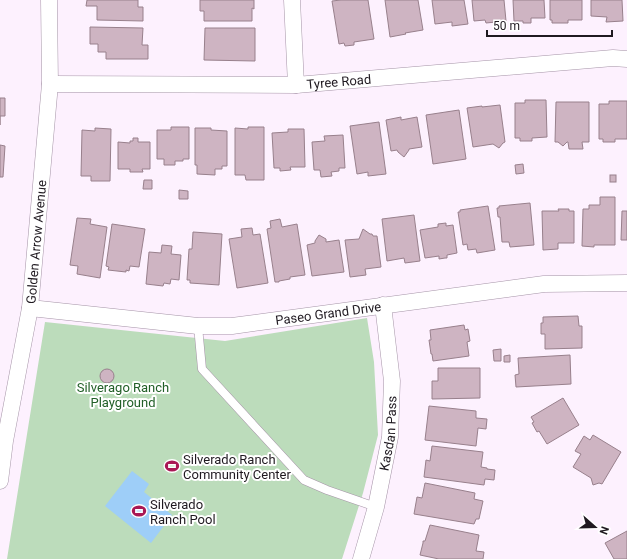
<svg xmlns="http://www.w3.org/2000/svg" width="627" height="559" font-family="Roboto,sans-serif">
  <rect width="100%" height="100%" fill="#fdf1fe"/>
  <path fill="#bcdcbb" d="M367,318L374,362L378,435L363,493L342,559H7L45,322L225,341Z"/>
  <path fill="#9ecef8" d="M132,471L149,484L144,492L172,515L151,543L105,506Z"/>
  <g fill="#ceb4c2" stroke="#98808c">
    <path d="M87,0H138V7H143V21L97,20V6H86Z"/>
    <path d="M200,0H254V9L252,8V21H204V11H200Z"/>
    <path d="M341,0H368L374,39L354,42V45L345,46L344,43L339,44L332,1Z"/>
    <path d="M385,0H418L423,30L405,33L406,34L390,37Z"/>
    <path d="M432,0H464L468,24L452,26V22L435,24Z"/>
    <path d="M472,0H504L506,21L486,23L485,20L474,21Z"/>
    <path d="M513,0H544L545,18H531V23H523V21H514Z"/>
    <path d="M550,0H582V20H568V23H552V20H550Z"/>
    <path d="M591,0H622L623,21L606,22L607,17L591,16Z"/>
    <path d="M90,27L143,28L142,45H148V59H106V52H98V44H90Z"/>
    <path d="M205,28H255V61L204,60Z"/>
    <path d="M0,98H5V116H0V125Z"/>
    <path d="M525,100H546L547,137L532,138V141H520V138H515V103H525Z"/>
    <path d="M609,101H627V139H615V142H603V139H599V104H609Z"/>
    <path d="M556,102H589V142H582L583,149H569L568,142H567L563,146L558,142H555Z"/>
    <path d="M500,105L505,142L503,143L499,148L493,144L473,147L467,108L482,106V107Z"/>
    <path d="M459,110L466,159L433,164L426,115Z"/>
    <path d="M401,117V120L417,117L422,147L409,149V150L404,157L398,152L397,150L391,151L386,120Z"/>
    <path d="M379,122L386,174L368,176V172L357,174L350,126Z"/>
    <path d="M171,127H189V159H183V161H175V165H164V159H157V130H171Z"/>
    <path d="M248,127H264V180H246L245,175H235V128L248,129Z"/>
    <path d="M95,128L111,129L110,181H91V176H81L82,130L95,131Z"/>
    <path d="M195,128H211V130L227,131V166H222V169H215V175L197,174V165H195Z"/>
    <path d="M288,129H304L305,167H290L291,170L280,171V168H274L272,133L288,132Z"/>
    <path d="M343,135L345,168H339V171L331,172L332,176L321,177L320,170H314L312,142L325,141L324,136Z"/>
    <path d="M133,138H138V142H150V169H142L143,172H130V169H118V142L130,143V141H133Z"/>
    <path d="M0,145L5,146L3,177H0Z"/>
    <path d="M523,164L524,173L516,174L515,165Z"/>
    <rect x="610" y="175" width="6" height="7"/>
    <path d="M144,180H152V189H143Z"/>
    <path d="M179,190L188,191V199H179Z"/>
    <path d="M600,197H615V245H594V247L582,246L583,209H589V205H600Z"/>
    <path d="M530,203L534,245L510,247L509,242H502L500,217H498L497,208H499V206Z"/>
    <path d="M488,206L495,250L477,253L476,249L468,250L467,244L463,245L458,212H460V210Z"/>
    <path d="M558,209H569V211H574V243H558V249L543,250L542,211H559Z"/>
    <path d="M622,211H627V240H621Z"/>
    <path d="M414,215L420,261L405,263L404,258L387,261L382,219Z"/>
    <path d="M77,218L91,219L90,224L107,227L100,278L77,274L78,266L70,265Z"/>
    <path d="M280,219L282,227L297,224L305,275L290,277V279L279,281V282H275L267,229L271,228L270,221Z"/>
    <path d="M446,223V226L453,225L457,253L447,255V258H445L439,259V256L425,258L420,230L438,227V224Z"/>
    <path d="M112,224L145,229L139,267L130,266L129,271L126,270V272L108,270L109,267L106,266Z"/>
    <path d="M252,228L253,235L260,234L268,283L237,288L229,239L242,237L241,229Z"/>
    <path d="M363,229L370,234H372L373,236H377L381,267L365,269L366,275L350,277L345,240L359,239Z"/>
    <path d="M193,232L222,234L219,285L190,283V280H187L189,249H192Z"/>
    <path d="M319,235L326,239V242L339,240L344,272L312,276L307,245L315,243V241Z"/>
    <path d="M162,245L172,246L171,254L181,255L179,280L171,279L170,284L164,283L163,286L146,284L149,252L161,253Z"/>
    <path d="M578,316L579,326H582V348L545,349V334H541V323H543V317Z"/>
    <path d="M464,325L465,330L468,329L470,341L467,342L469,356L433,361L432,354H431L429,340H431L430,330Z"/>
    <path d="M501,349V361H494L493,350Z"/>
    <path d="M510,355V362H504V356Z"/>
    <path d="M570,355L571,384L516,387L515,375L519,374L518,358Z"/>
    <path d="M438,368H480V398L432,399V381H438Z"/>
    <circle cx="107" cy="376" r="7"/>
    <path d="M563,398L579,425L547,444L539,431L537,432L532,423L534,422L531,417Z"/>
    <path d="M429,406L476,411V418L487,419L486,429L478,428L476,446L425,440Z"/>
    <path d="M593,435L621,452L602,484L599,483L593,485L591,478L573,467L581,454L575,451L584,436L590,440Z"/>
    <path d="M432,446L483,452L481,467L487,468V469L495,470L494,480L485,479L484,485L424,477L426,460L430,461Z"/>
    <path d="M425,483L475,493L474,499L483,501L479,519H476L474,524L414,514L417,497L422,498Z"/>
    <path d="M430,525L479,535L476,551L484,552L483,559H439L420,555L423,543V541H425Z"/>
    <path d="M627,531V559H614L605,543Z"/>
  </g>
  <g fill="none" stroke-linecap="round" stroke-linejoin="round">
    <defs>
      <path id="service" d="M198,326L202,369L304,480L327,490L376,507"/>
      <g id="minor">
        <path d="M292,0L296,85"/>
        <path id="s1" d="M50,84L296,85L613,58L627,59"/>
        <path id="s2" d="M30,308L198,326H232L544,284L627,283"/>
        <path id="s3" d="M0,481L5,441L30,308L50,84L49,0"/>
        <path id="s4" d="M361,559L376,507L390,437L392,381L383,305"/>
      </g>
    </defs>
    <use href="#service" stroke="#a594a7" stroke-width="9"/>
    <use href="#minor" stroke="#a594a7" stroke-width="17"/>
    <use href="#service" stroke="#fff" stroke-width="8"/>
    <use href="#minor" stroke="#fff" stroke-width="16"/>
  </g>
  <defs>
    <symbol id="stadium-bare" viewBox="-9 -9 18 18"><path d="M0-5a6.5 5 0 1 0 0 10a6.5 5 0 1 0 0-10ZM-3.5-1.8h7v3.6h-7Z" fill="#a91855" stroke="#fff" stroke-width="2.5" paint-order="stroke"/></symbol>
  </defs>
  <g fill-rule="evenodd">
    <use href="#stadium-bare" x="162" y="456" width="20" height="20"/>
    <use href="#stadium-bare" x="129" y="501" width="20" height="20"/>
  </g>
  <g text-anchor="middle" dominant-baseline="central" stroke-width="4" stroke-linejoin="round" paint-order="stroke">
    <g font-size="13" fill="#1f1920" stroke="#fff">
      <text stroke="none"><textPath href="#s1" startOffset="289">Tyree Road</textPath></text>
      <text stroke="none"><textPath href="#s3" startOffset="242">Golden Arrow Avenue</textPath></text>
      <text stroke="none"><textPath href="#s2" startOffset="300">Paseo Grand Drive</textPath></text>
      <text stroke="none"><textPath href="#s4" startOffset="129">Kasdan Pass</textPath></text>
    </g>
    <g font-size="13" fill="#215f27" stroke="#fff">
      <text x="123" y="387">Silverago Ranch<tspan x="123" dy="15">Playground</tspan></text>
    </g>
    <g font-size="13" fill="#1f1920" stroke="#fff" text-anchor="start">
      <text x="183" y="459">Silverado Ranch<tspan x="183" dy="15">Community Center</tspan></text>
      <text x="150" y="504">Silverado<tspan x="150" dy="15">Ranch Pool</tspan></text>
    </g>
  </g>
  <g transform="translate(595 527) rotate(110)" stroke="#ffffff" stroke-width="3" paint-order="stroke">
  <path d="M0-3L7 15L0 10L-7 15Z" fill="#1f1920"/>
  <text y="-6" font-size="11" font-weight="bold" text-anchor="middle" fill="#1f1920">N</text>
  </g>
  <path d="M487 30v6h125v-6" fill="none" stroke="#1f1920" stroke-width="2"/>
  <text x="493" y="30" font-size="12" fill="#1f1920" stroke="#ffffff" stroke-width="3" paint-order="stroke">50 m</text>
</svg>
